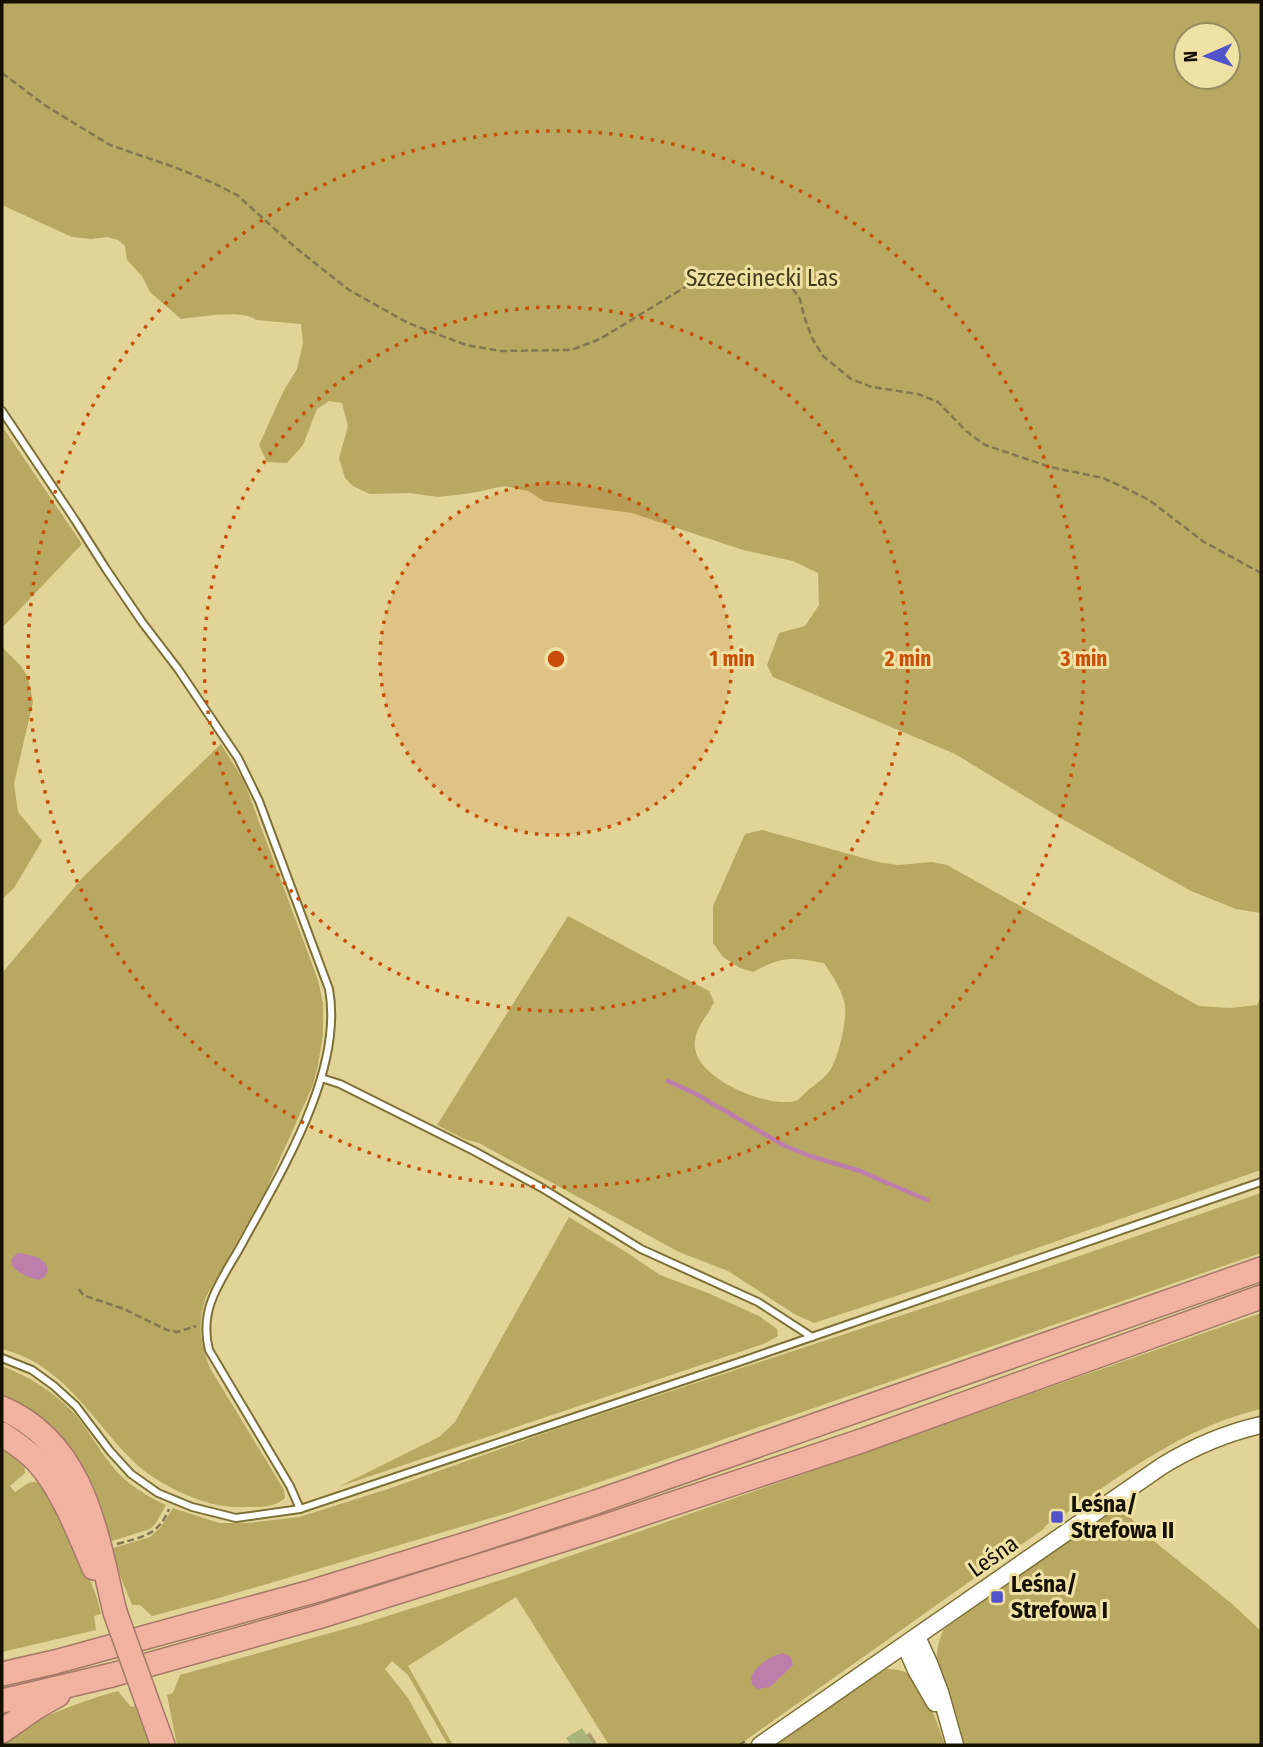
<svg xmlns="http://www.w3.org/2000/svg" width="1263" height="1747" font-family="'Fira Sans Condensed',sans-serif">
  <defs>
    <filter id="shadow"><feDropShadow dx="8" dy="4.5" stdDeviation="0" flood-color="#0004"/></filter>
  </defs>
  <rect width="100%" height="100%" fill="#e2d497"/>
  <g fill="#b8a862" fill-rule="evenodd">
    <path d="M2,2H1261V913L1236,909L1191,891L1064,820L955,754L773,677L767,665L779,633L805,626L819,605L818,573L793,561L743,550L632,513L544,501L528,491L504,486L472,493L438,497L410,493L370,494L353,486L345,478L339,458L348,426L342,403L329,401L317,409L303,445L287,463L267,462L259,445L283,392L297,369L303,343L301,324L256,320C243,309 199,317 181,319L150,292L142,276L127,260L125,246L118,240L107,237L91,239L72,237L2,205ZM1186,35H1228V77H1186Z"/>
    <path d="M2,426L82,544L2,628Z"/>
    <path d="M2,647L20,665L28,677L33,702L14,784L18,812L42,841L14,888L2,899Z"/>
    <path d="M221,744L244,781L318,980L323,1003V1035L318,1065L313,1085L266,1190L206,1297C197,1326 200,1340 210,1368L284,1490L285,1498C275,1508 259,1507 245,1507C238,1507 230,1507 224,1506C194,1502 150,1480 130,1458C90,1417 62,1364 2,1349V973L83,877Z"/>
    <path d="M762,830L878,862L898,865L932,862L947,865L1199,1006L1230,1008L1257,1005L1261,996V1170L948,1279L814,1323L796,1315L728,1271L679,1252L479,1143L464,1139L437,1125L568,916L709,991L714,1002C708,1016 697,1025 695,1040C689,1075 757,1103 784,1102C785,1102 794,1102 795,1101C799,1100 804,1094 807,1091C814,1085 822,1080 828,1073C838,1062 849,1015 844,1001C840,987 832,975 824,963C791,957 783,956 753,972L740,968L723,957L713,943V906L745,834Z"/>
    <path d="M1261,1193V1253L638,1469L508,1513L219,1598L152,1616L140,1605H132L119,1573L113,1548L150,1537L161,1527L173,1508L219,1523H247L299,1517L388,1489L565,1426L1036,1271Z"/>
    <path d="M569,1217L629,1254L660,1275L708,1293L759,1316L777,1329L778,1336L766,1343L338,1487L439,1437L455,1422Z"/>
    <path d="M1261,1313V1409C1183,1427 1118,1477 1054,1522L1052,1521L1044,1527L1045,1528L739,1745H609L516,1597L408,1666L453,1745H448L408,1675L392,1661L385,1669L408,1698L434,1745H177L167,1695L173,1693L180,1675L359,1625L507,1578Z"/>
    <path d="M2,1366C26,1375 53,1391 71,1410C87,1427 98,1449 113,1467C126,1484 147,1496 166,1505L156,1523L150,1529L109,1542L2,1398Z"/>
    <path d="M2,1445L24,1462L25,1473L10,1486L15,1492C22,1488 30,1479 39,1483C49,1487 90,1577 95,1593C98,1600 99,1607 101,1614L94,1616L96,1630L2,1652Z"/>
    <path d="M1120,1507L1150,1538L1231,1603L1261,1631V1745H965C957,1723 936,1678 937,1656C937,1646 940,1638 944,1629L1055,1550Z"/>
    <path d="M886,1669C894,1669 902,1670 909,1674C924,1683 939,1728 945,1745H772Z"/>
    <path d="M118,1691L131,1707L135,1706L150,1745H2V1740C38,1717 76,1703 118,1691Z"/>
  </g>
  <g fill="#bd7eac">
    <path d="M18,1253C26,1254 39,1256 44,1262C52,1269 45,1282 35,1279C23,1276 0,1264 18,1253Z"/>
    <path d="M783,1653L791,1657L793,1665L770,1687L757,1689L752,1684L751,1676C759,1664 770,1656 783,1653Z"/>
  </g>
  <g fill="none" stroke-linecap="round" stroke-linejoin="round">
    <path stroke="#bd7eac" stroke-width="4.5" d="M668,1081L696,1094L785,1146L810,1156L860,1171L927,1200"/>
  </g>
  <path fill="#a8b479" filter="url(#shadow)" d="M582,1728L593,1745H571L566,1738Z"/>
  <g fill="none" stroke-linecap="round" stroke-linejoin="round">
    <defs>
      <g id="service">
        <path d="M2,411L75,520L106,569L142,622L178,669L238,758L259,801L329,989C344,1071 281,1172 243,1242C223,1279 198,1306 209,1350L290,1486L300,1509"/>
        <path d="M321,1078L340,1084L474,1151L542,1188L641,1249L758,1302L812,1337"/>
        <path d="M2,1358L32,1370L54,1386L76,1406L110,1451L131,1474L158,1493L192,1507L236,1518L300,1509L745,1360L1261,1182"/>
      </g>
      <g id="tertiary">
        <path d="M917,1637L929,1663L940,1692L955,1745"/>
        <path d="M905,1645L916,1670L935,1703"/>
        <path d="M760,1745L1162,1466C1193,1447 1226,1433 1261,1425"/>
      </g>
      <g id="motorway">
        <path d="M2,1408C85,1444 96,1533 115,1612"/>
        <path d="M2,1434C14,1442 26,1450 37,1461C63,1490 78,1532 94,1568"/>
        <path d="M2,1674L55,1662L311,1592L470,1543L596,1502L1261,1269"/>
        <path d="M2,1701L112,1675L318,1617L600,1528L864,1440L1261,1297"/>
        <path d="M147,1701L163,1745"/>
        <path d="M2,1731L35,1708L58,1695"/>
      </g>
    </defs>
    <use href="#service" stroke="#7e7136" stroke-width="10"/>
    <use href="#tertiary" stroke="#7e7136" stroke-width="19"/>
    <use href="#motorway" stroke="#a57968" stroke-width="26"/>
    <g stroke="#827750" stroke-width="2.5" stroke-dasharray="7 3.5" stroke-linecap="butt">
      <path d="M2,73L46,106L110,145L174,167L211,182L237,195L296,248L349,290L408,323L466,345L500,351L571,350L600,339L687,286L706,278L755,273L776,279L792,288L800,299L804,316L812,338L823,356L851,379L872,387L918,394L938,402L966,431L985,445L1050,467L1103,478L1125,488L1149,500L1204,542L1261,573"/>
      <path d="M79,1289L83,1295L124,1309L167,1330L177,1332L196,1326"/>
      <path d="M117,1544C142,1537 159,1535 169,1509"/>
      <path d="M739,1745L747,1740"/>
    </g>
    <use href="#service" stroke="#fff" stroke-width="6"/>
    <use href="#tertiary" stroke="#fff" stroke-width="16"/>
    <use href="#motorway" stroke="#f2b2a0" stroke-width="23"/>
    <defs>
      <path id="motorway-bridge" d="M115,1612L147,1701"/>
    </defs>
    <use href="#motorway-bridge" stroke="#a57968" stroke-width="26" stroke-linecap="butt"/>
    <use href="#motorway-bridge" stroke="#f2b2a0" stroke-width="23"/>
  </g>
  <circle cx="556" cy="659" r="176" fill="#c84e0a" fill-opacity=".12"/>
  <g fill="none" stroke="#c84e0a" stroke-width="3.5" stroke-dasharray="3.5 7">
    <circle cx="556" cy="659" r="176"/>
    <circle cx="556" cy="659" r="352"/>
    <circle cx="556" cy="659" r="528"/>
  </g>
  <g fill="#5153c9" stroke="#efe1a3" stroke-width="2.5">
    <rect x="1050" y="1510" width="14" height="14" rx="3.5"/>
    <rect x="990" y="1590" width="14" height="14" rx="3.5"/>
  </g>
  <g text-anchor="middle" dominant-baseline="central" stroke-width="6" stroke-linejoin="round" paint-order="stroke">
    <g font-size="23" fill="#433c1a" stroke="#efe1a3">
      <text x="762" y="278">Szczecinecki Las</text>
    </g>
    <g font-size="23" font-weight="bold" fill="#150f00" stroke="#efe1a3" text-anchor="start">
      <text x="1071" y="1504">Leśna/<tspan x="1071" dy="26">Strefowa II</tspan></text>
      <text x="1011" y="1584">Leśna/<tspan x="1011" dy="26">Strefowa I</tspan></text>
    </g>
    <g font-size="23" fill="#150f00" stroke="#efe1a3">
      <text transform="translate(993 1556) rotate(-35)">Leśna</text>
    </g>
  </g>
  <circle cx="556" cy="659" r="10" fill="#c84e0a" stroke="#efe1a3" stroke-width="3.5"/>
  <g font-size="21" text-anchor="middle" font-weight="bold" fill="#c84e0a" stroke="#efe1a3" stroke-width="6" stroke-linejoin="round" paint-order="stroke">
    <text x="732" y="666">1 min</text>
    <text x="908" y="666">2 min</text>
    <text x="1084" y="666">3 min</text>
  </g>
  <rect width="1263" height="1747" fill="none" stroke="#150f00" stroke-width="7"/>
  <g transform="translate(1207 56) rotate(268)"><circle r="33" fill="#efe1a3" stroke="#988d62" stroke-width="2"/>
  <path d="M0-5L12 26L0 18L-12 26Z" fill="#5153c9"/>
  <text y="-10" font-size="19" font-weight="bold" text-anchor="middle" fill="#150f00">N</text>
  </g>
</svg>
